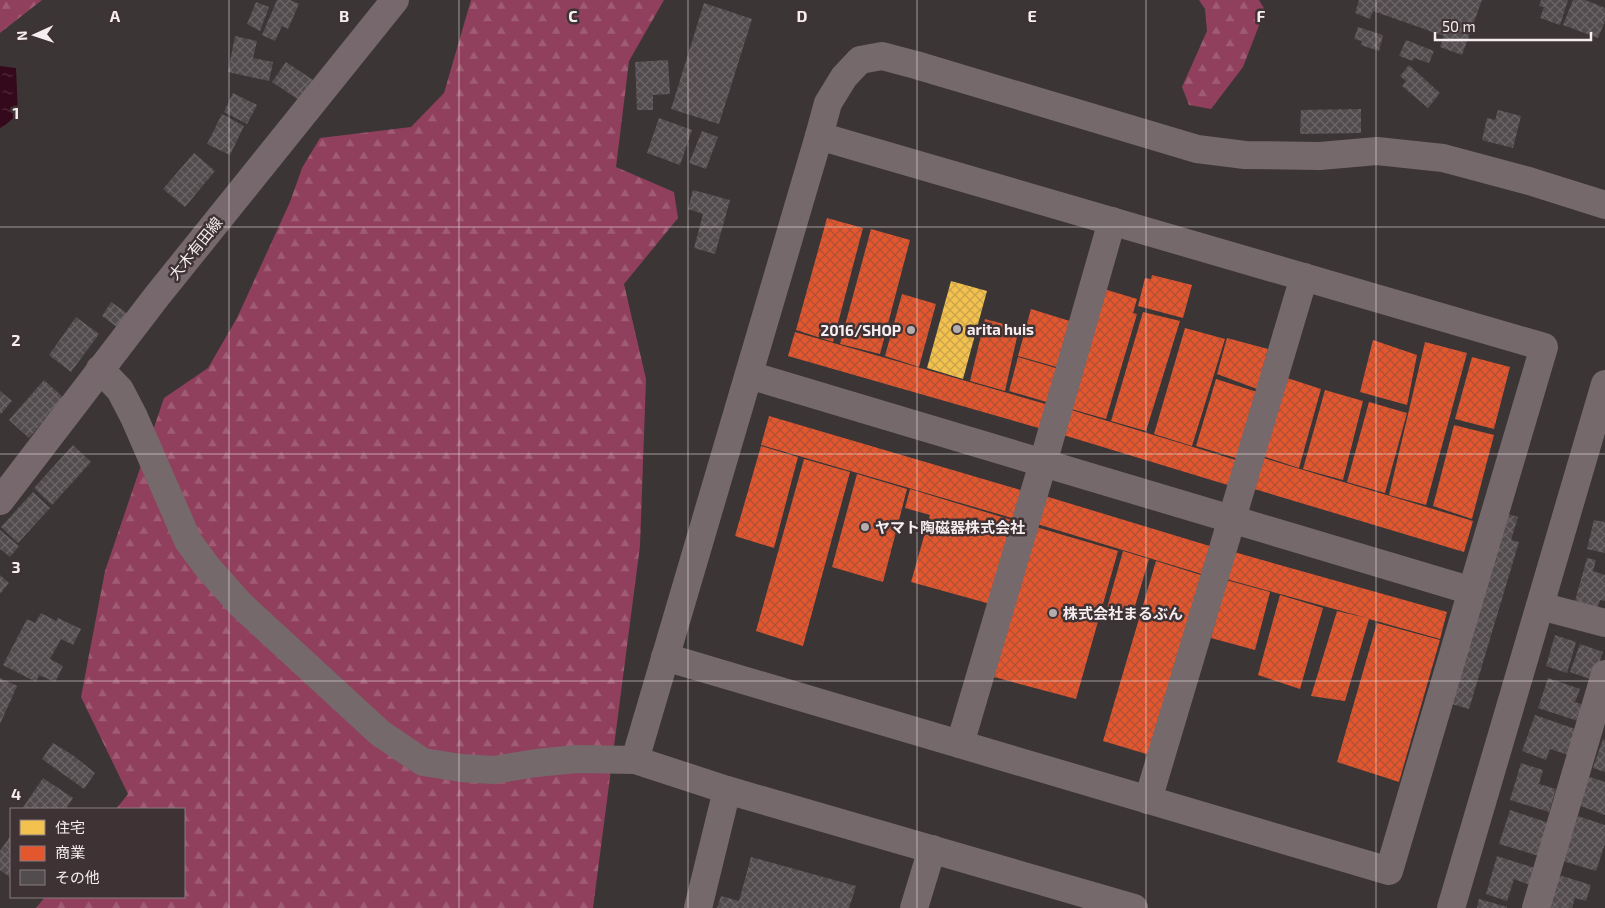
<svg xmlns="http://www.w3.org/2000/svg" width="1605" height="908" font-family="'Exo 2','Noto Sans JP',sans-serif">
  <defs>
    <pattern id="forest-firs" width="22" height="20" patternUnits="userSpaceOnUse" patternTransform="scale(1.25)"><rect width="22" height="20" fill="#90405c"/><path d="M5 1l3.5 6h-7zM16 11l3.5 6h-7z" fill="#a05c74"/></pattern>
    <pattern id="water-ripples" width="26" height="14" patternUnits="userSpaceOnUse" patternTransform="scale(1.25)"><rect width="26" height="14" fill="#34091b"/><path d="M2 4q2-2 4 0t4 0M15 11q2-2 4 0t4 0" fill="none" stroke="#522d3c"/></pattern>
    <pattern id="homes-cross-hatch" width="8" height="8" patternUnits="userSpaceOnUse" patternTransform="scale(1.25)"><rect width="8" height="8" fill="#f2c14e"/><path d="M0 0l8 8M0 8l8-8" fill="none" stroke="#c8a24c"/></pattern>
    <pattern id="shops-cross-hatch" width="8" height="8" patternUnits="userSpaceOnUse" patternTransform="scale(1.25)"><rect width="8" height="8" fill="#e4572e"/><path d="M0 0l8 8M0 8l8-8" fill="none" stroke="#ae5137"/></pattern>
    <pattern id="building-cross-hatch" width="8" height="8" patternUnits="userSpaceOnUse" patternTransform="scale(1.25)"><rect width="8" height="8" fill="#534c4e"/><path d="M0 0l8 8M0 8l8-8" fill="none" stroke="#6c6668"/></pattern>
  </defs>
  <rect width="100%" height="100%" fill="#3b3536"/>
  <g fill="url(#forest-firs)">
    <path d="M0,0H42L0,33Z"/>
    <path d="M471,0H664L629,61L616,167L674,192L678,218L624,284L646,379L640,546L593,908H36L45,897H184V809H116L128,794L81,697L105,571L164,398L208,368L237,318L290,202L302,168L320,138L411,127L444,93Z"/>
    <path d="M1199,0H1259L1265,10L1243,67L1211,109L1189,105L1182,87L1207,31L1205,9Z"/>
  </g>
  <path fill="url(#water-ripples)" d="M0,66L16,68L18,114L4,126L0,128Z"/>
  <path fill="url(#homes-cross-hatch)" d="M951,281L987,291L963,379L927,368Z"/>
  <g fill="url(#shops-cross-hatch)">
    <path d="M827,218L863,228L833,342L796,330Z"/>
    <path d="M871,229L910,240L880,354L840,344Z"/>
    <path d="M1152,275L1192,285L1183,318L1138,306L1145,278L1151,279Z"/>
    <path d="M1104,289L1137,299L1133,313L1137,314L1106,419L1068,408Z"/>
    <path d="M902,294L936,304L919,367L885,356Z"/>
    <path d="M1031,309L1073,322L1060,368L1018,356Z"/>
    <path d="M1143,312L1180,321L1146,431L1111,421Z"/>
    <path d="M985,319L1019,328L1005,391L970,381Z"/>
    <path d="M1185,328L1225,339L1192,446L1154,434Z"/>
    <path d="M795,332L1049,405L1042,429L788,356Z"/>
    <path d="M1227,338L1268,349L1257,389L1217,374Z"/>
    <path d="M1373,340L1417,355L1407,405L1360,392Z"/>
    <path d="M1425,342L1467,353L1426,505L1389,495Z"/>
    <path d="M1018,357L1059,369L1050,403L1009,391Z"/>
    <path d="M1472,357L1510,367L1494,429L1455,419Z"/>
    <path d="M1284,377L1321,389L1299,468L1262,456Z"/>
    <path d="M1216,379L1257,392L1239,459L1196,446Z"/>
    <path d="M1325,390L1363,401L1343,480L1303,469Z"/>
    <path d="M1369,402L1407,413L1385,493L1347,482Z"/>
    <path d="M1068,409L1239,461L1231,486L1060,434Z"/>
    <path d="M769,416L1027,492L1019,520L761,445Z"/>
    <path d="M1454,425L1494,435L1472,519L1433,506Z"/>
    <path d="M761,446L798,457L774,548L735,536Z"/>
    <path d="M1260,457L1473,521L1464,552L1251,488Z"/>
    <path d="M804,459L850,472L803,646L756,631Z"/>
    <path d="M857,474L907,489L883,582L832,567Z"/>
    <path d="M910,489L1018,522L994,605L911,582L930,515L905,508Z"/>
    <path d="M1045,496L1213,547L1205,575L1037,524Z"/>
    <path d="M1036,527L1118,551L1076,699L994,677Z"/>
    <path d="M1123,551L1149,559L1132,616L1107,608Z"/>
    <path d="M1234,552L1447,612L1440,639L1369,619L1345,701L1311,696L1337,611L1367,618L1226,579Z"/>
    <path d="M1156,561L1204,576L1153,756L1103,741Z"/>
    <path d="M1226,580L1270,592L1255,650L1211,638Z"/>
    <path d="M1280,595L1323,608L1300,689L1258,675Z"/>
    <path d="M1377,623L1440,640L1399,782L1337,762Z"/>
  </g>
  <g fill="url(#building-cross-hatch)">
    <path d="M277,0H290L299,4L288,29L282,26L275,41L262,35Z"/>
    <path d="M1359,0H1482L1462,55L1440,47L1444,36L1373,11L1370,19L1355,13Z"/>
    <path d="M1541,0H1568L1560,25L1540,18L1544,7L1539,6Z"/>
    <path d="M1573,0H1585L1605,8V21L1598,38L1563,25Z"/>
    <path d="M256,2L269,7L260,31L247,24Z"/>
    <path d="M704,3L752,19L719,124L671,109Z"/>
    <path d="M1358,27L1383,35L1379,51L1361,45L1362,41L1354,39Z"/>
    <path d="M235,36L257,41L253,58L273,62L269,81L228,72Z"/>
    <path d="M1406,40L1434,51L1429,63L1414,58L1413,61L1399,56Z"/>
    <path d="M668,60L670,94L653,95V110H637L635,62Z"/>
    <path d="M286,62L313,80L299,100L272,82Z"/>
    <path d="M1409,65L1440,93L1428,108L1402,86L1406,81L1400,76Z"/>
    <path d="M233,93L257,105L247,124L224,112Z"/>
    <path d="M1361,109V133L1300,134L1301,110Z"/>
    <path d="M1498,110L1521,116L1513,148L1482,140L1487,118L1495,120Z"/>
    <path d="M222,114L244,126L230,155L207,144Z"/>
    <path d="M659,118L692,130L680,165L647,153Z"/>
    <path d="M702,131L718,137L706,169L689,163Z"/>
    <path d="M194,153L215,171L185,207L163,189Z"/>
    <path d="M693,190L730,200L715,254L694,248L703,214L688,209Z"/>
    <path d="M111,302L127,313L117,327L102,316Z"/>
    <path d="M76,317L99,334L71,372L49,355Z"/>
    <path d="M44,380L64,398L29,438L9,420Z"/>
    <path d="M0,391L12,401L1,414L0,413Z"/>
    <path d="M73,445L91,462L52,505L34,488Z"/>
    <path d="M33,492L50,508L18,543L1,527Z"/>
    <path d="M1508,514L1518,517L1511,540L1519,542L1469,709L1452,704Z"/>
    <path d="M1594,520L1605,522V553L1587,549Z"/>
    <path d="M0,530L19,546L10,557L0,549Z"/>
    <path d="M1587,558L1596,560L1593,571L1605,575V601L1600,600L1598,607L1575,601Z"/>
    <path d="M0,575L9,583L0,594Z"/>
    <path d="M41,613L56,621L58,618L81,629L73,645L61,639L50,659L63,666L55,682L39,675L36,682L3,665L27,619L35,623Z"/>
    <path d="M1555,635L1576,642L1567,673L1546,666Z"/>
    <path d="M1580,644L1603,652L1593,680L1570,672Z"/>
    <path d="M0,678L17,686L0,724Z"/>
    <path d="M1548,678L1580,689L1575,702L1587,706L1581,722L1538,708Z"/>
    <path d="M1535,715L1578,730L1569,755L1550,749L1546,760L1522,751Z"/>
    <path d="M1603,739L1605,740V772L1593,768Z"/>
    <path d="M53,743L74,756L95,773L84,789L42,759Z"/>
    <path d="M1521,763L1543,770L1539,784L1556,789L1549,812L1510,800Z"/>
    <path d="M1587,776L1605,782V815L1578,805Z"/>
    <path d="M43,778L73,798L66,809H22Z"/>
    <path d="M1510,810L1549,823L1539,856L1499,844Z"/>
    <path d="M1578,816L1605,825V844L1596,871L1563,861Z"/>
    <path d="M11,835V878L0,870V851Z"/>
    <path d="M1497,856L1535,868L1530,885L1514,879L1507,901L1486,894Z"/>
    <path d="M751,857L856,886L849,908H717L721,896L739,901Z"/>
    <path d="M1559,875L1591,885L1586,901L1575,898L1572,908H1549Z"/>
    <path d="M1479,899L1507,907V908H1477Z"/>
  </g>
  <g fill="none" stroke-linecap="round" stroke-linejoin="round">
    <g stroke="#75696c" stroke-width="28">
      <path d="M100,369L120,390L134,417L188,541L208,568L241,605L380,733L423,762L461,768L494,770L536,763L577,759L635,760L727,790L1134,908"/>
      <path d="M749,375L1472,591"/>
      <path d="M1540,606L1605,623"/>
      <path d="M665,657L1389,871L1544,347L819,136"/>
      <path d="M960,744L1043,463L1112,221"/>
      <path d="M635,760L819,136L828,103L844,77L860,60L882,56L916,65L1197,149L1245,155L1320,156L1377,151L1443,158L1529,181L1605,205"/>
      <path d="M1148,800L1304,277"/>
      <path d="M698,908L727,790"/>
      <path d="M914,908L932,849"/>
      <path d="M1451,908L1605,384"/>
      <path d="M1536,908L1605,674"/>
    </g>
    <path stroke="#76686c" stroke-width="28" d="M0,501L157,296L395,0"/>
  </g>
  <path fill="none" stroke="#f5edef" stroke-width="1" stroke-opacity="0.55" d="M229,0V908M459,0V908M688,0V908M917,0V908M1146,0V908M1376,0V908M0,227H1605M0,454H1605M0,681H1605"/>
  <g fill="#b4adae" stroke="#3e3235" stroke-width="2">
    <circle cx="957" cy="329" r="5"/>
    <circle cx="911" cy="330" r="5"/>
    <circle cx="865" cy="527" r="5"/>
    <circle cx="1053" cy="613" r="5"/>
  </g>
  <g text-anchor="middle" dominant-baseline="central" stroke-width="5" stroke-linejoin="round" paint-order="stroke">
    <g font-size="15" fill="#f5edef" stroke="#3e3235">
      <text transform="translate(195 248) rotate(-51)">大木有田線</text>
    </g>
    <g font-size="15" font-weight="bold" fill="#f5edef" stroke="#3e3235" text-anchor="start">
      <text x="967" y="329">arita huis</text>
      <text x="901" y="330" text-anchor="end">2016/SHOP</text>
      <text x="875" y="527">ヤマト陶磁器株式会社</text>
      <text x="1063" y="613">株式会社まるぶん</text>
    </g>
  </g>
  <g font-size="16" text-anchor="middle" font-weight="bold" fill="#f5edef" stroke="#3e3235" stroke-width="5" stroke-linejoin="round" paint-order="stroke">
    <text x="115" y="22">A</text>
    <text x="344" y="22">B</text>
    <text x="573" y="22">C</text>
    <text x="802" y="22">D</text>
    <text x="1032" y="22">E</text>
    <text x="1261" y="22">F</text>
    <text x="16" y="119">1</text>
    <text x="16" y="346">2</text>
    <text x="16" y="573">3</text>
    <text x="16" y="800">4</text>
  </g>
  <rect x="10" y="808" width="175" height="90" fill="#3e3235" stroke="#877d7f"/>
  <rect x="20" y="820" width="25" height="15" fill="#f2c14e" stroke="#877d7f"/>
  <text x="55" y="833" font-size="15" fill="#f5edef">住宅</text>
  <rect x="20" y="846" width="25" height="15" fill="#e4572e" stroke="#877d7f"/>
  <text x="55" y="858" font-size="15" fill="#f5edef">商業</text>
  <rect x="20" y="870" width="25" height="15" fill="#534c4e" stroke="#877d7f"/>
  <text x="55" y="883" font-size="15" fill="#f5edef">その他</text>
  <g transform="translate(35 35) rotate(267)" stroke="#3e3235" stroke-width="4" paint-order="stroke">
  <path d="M0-4L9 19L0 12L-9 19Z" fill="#f5edef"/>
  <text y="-8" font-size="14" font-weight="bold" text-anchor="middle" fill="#f5edef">N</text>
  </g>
  <path d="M1435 32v8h156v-8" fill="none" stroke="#f5edef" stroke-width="2.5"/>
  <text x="1442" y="32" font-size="15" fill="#f5edef" stroke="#3e3235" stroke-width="4" paint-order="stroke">50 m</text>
</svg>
